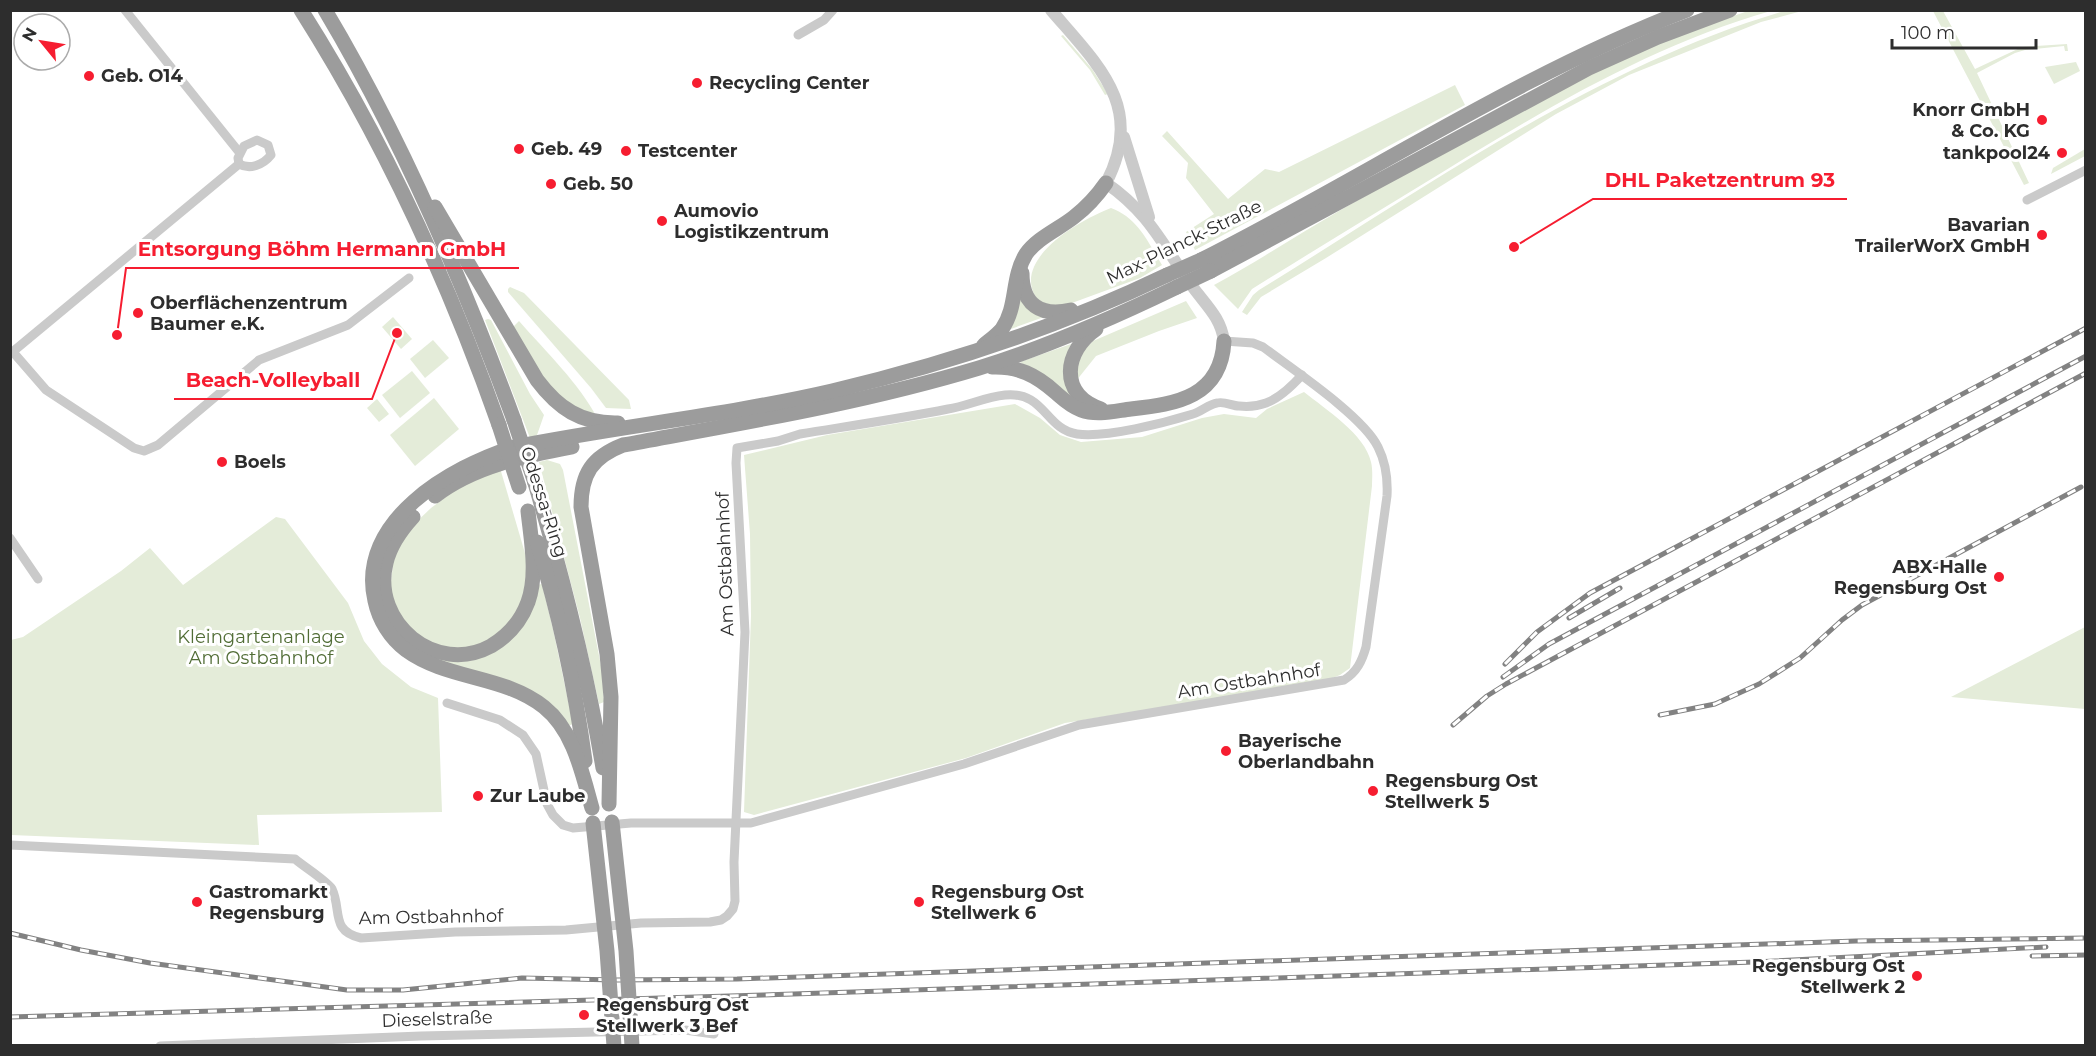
<svg xmlns="http://www.w3.org/2000/svg" width="2096" height="1056" font-family="Montserrat,sans-serif">
  <rect width="100%" height="100%" fill="#fff"/>
  <g fill="#e4ecd9">
    <path d="M1748,11H1771C1655,44 1548,107 1446,170C1381,210 1316,249 1252,289L1238,309L1214,285C1257,262 1297,235 1339,211C1470,136 1605,57 1748,11Z"/>
    <path d="M1784,11H1802L1761,22L1629,75L1556,114L1326,258L1261,297L1247,315L1242,312L1253,295L1259,290C1425,188 1596,66 1784,11Z"/>
    <path d="M1933,11H1943L1975,69L2022,47L2067,44L2068,51H2065L2064,46L2025,50L2015,53L1977,73L2029,183L2024,185Z"/>
    <path d="M1063,35L1092,69L1108,94L1105,95L1090,70L1061,36Z"/>
    <path d="M2076,62L2080,71L2054,84L2045,67Z"/>
    <path d="M1455,85L1465,105L1195,250L1186,232L1214,214L1186,178L1188,163L1162,136L1167,131L1228,199L1265,169L1279,172Z"/>
    <path d="M2085,149V156L2051,174L2053,168Z"/>
    <path d="M1111,208C1138,218 1148,242 1162,265L1140,278L1061,307C1051,308 1039,303 1034,294C1016,256 1082,219 1111,208Z"/>
    <path d="M510,287L524,293L629,400L631,409L606,408L591,388L508,292V289Z"/>
    <path d="M1017,289L1044,317L1008,330Z"/>
    <path d="M1186,301L1197,318L1159,331L1096,356L1076,381L1080,354L1093,341Z"/>
    <path d="M393,317L412,339L401,349L382,327Z"/>
    <path d="M488,319L491,320L530,394L544,415L537,435L530,438L485,320Z"/>
    <path d="M519,321C547,353 578,382 598,419C586,412 571,406 561,397C540,378 526,352 512,328Z"/>
    <path d="M433,340L449,358L425,378L410,359Z"/>
    <path d="M1071,344L1065,360L1078,403L1020,362Z"/>
    <path d="M412,371L430,393L400,418L382,395Z"/>
    <path d="M1304,392C1325,409 1365,434 1371,462C1373,470 1372,479 1372,486L1350,668L1340,675L1325,681L1065,723L966,758L754,815L744,812L751,616L750,534L744,455L827,435L1015,404L1040,418L1060,435L1081,442L1142,437L1202,418L1224,414L1256,418L1267,409Z"/>
    <path d="M434,398L459,429L415,466L390,435Z"/>
    <path d="M377,399L389,414L379,422L367,408Z"/>
    <path d="M547,460L560,464L563,470L602,671L604,702L599,704L580,618L539,462Z"/>
    <path d="M500,468L527,560L526,592L512,622L491,639L468,649L430,645L402,622L390,590L394,556L411,527L431,508L455,490Z"/>
    <path d="M276,517L285,519L348,603L364,641L382,664L411,687L438,698L442,812L257,815L259,845L11,835V640L23,637L121,571L150,548L183,585Z"/>
    <path d="M542,584L553,629L573,724L568,726L562,718L439,662L440,659L484,655L537,585Z"/>
    <path d="M2085,627V709L1951,697Z"/>
  </g>
  <g fill="none" stroke-linecap="round" stroke-linejoin="round">
    <g stroke="#cacaca" stroke-width="9">
      <path d="M125,10L239,152"/>
      <path d="M798,35L824,20L833,10"/>
      <path d="M257,140L268,145L271,155C263,165 250,170 239,164L238,158L244,146Z"/>
      <path d="M2027,200L2086,170"/>
      <path d="M13,352L46,390L134,448L144,451L158,445L259,360L348,325L409,278"/>
      <path d="M10,354L239,164"/>
      <path d="M10,538L38,579"/>
      <path d="M447,703L500,720L523,735L536,754L547,804L553,815L563,825L573,828L631,823H751L964,764L1079,725L1344,680C1357,672 1362,661 1366,647L1387,496C1388,478 1386,463 1378,447C1363,416 1292,369 1263,347L1253,343L1224,341"/>
      <path d="M10,845L295,859C303,866 327,881 332,889C342,910 330,931 361,938L455,932L566,930L641,923L710,922L721,920L727,916L733,909L735,901L734,862L745,632L736,463L737,448L778,441L800,434C849,426 898,419 948,409C967,406 985,397 1005,395C1045,391 1045,429 1077,434C1106,438 1164,423 1193,414C1201,412 1209,404 1217,403C1225,401 1232,406 1239,406C1248,407 1258,406 1266,403C1280,398 1292,386 1302,375"/>
      <path d="M160,1046L421,1036L685,1030L714,1034"/>
    </g>
    <g stroke="#cacaca" stroke-width="12">
      <path d="M1051,10C1098,65 1146,107 1106,183C1151,214 1164,248 1195,290C1208,307 1221,319 1224,341"/>
      <path d="M1124,137L1149,217"/>
    </g>
    <g stroke="#9c9c9c" stroke-width="15">
      <path d="M301,10C384,141 448,280 499,425"/>
      <path d="M325,10C402,139 462,279 514,420"/>
      <path d="M435,207L537,380C558,408 581,424 618,423"/>
      <path d="M1201,260C1364,178 1516,76 1687,10"/>
      <path d="M1211,271L1589,68L1658,37L1730,10"/>
      <path d="M1022,273C1022,305 1041,317 1071,310"/>
      <path d="M1096,329C1064,351 1058,394 1101,409"/>
      <path d="M984,345C990,340 997,335 1002,329C1018,306 1011,278 1026,254C1037,238 1059,229 1074,217C1087,207 1097,196 1106,183"/>
      <path d="M992,367C1018,366 1036,375 1055,392C1063,399 1070,406 1081,410C1097,416 1115,411 1131,409C1177,404 1221,397 1224,341"/>
      <path d="M535,483C563,578 587,671 603,768"/>
      <path d="M435,496C474,466 525,456 572,447"/>
      <path d="M413,517C402,529 390,546 386,563C371,623 436,676 491,646C508,636 521,621 528,602C538,574 531,540 528,511"/>
      <path d="M537,542C559,613 575,687 585,761"/>
      <path d="M609,804L611,697L607,654L581,507C581,474 592,457 623,445C742,423 863,403 979,368C1047,347 1113,318 1177,287"/>
      <path d="M592,808C582,773 574,731 544,707C504,675 447,680 406,650C390,638 379,620 375,601C356,521 451,467 514,447C620,426 728,415 832,391C947,364 1061,326 1167,275"/>
    </g>
    <defs>
      <g id="rail">
        <path d="M1569,618L1620,588"/>
        <path d="M1505,664L1537,632L1590,593L2086,328"/>
        <path d="M1503,677L1549,644L2086,356"/>
        <path d="M1660,715L1715,704L1759,684L1800,658L1842,620L1862,605L2081,487"/>
        <path d="M1453,725L1487,696L1506,684L2086,373"/>
        <path d="M10,933L81,950L150,963L347,990H403L522,978L616,980L737,979L1856,941L2086,938"/>
        <path d="M2032,956L2086,955"/>
        <path d="M10,1017L763,995L1755,962L2046,947"/>
      </g>
    </defs>
    <use href="#rail" stroke="#828282" stroke-width="5"/>
    <use href="#rail" stroke="#fff" stroke-width="3" stroke-dasharray="9" stroke-linecap="butt"/>
    <g stroke="#9c9c9c" stroke-width="15">
      <path d="M1167,275L1201,260"/>
      <path d="M1177,287L1211,271"/>
      <path d="M514,420L535,483"/>
      <path d="M499,425L519,487"/>
      <path d="M612,822L626,951L632,1046"/>
      <path d="M593,823L607,951L614,1046"/>
    </g>
  </g>
  <g fill="#f61d30" stroke="#fff" stroke-width="2">
    <circle cx="89" cy="76" r="6"/>
    <circle cx="697" cy="83" r="6"/>
    <circle cx="2042" cy="120" r="6"/>
    <circle cx="519" cy="149" r="6"/>
    <circle cx="626" cy="151" r="6"/>
    <circle cx="2062" cy="153" r="6"/>
    <circle cx="551" cy="184" r="6"/>
    <circle cx="662" cy="221" r="6"/>
    <circle cx="2042" cy="235" r="6"/>
    <circle cx="138" cy="313" r="6"/>
    <circle cx="222" cy="462" r="6"/>
    <circle cx="1999" cy="577" r="6"/>
    <circle cx="1226" cy="751" r="6"/>
    <circle cx="1373" cy="791" r="6"/>
    <circle cx="478" cy="796" r="6"/>
    <circle cx="197" cy="902" r="6"/>
    <circle cx="919" cy="902" r="6"/>
    <circle cx="1917" cy="976" r="6"/>
    <circle cx="584" cy="1015" r="6"/>
  </g>
  <g text-anchor="middle" dominant-baseline="central" stroke-width="6" stroke-linejoin="round" paint-order="stroke">
    <g font-size="18" font-weight="bold" fill="#2d2d2d" stroke="#fff" text-anchor="start">
      <text x="101" y="76">Geb. O14</text>
      <text x="709" y="83">Recycling Center</text>
      <text x="2030" y="110" text-anchor="end">Knorr GmbH<tspan x="2030" dy="21">&amp; Co. KG</tspan></text>
      <text x="531" y="149">Geb. 49</text>
      <text x="638" y="151">Testcenter</text>
      <text x="2050" y="153" text-anchor="end">tankpool24</text>
      <text x="563" y="184">Geb. 50</text>
      <text x="674" y="211">Aumovio<tspan x="674" dy="21">Logistikzentrum</tspan></text>
      <text x="2030" y="225" text-anchor="end">Bavarian<tspan x="2030" dy="21">TrailerWorX GmbH</tspan></text>
      <text x="150" y="303">Oberflächenzentrum<tspan x="150" dy="21">Baumer e.K.</tspan></text>
      <text x="234" y="462">Boels</text>
      <text x="1987" y="567" text-anchor="end">ABX-Halle<tspan x="1987" dy="21">Regensburg Ost</tspan></text>
      <text x="1238" y="741">Bayerische<tspan x="1238" dy="21">Oberlandbahn</tspan></text>
      <text x="1385" y="781">Regensburg Ost<tspan x="1385" dy="21">Stellwerk 5</tspan></text>
      <text x="490" y="796">Zur Laube</text>
      <text x="209" y="892">Gastromarkt<tspan x="209" dy="21">Regensburg</tspan></text>
      <text x="931" y="892">Regensburg Ost<tspan x="931" dy="21">Stellwerk 6</tspan></text>
      <text x="1905" y="966" text-anchor="end">Regensburg Ost<tspan x="1905" dy="21">Stellwerk 2</tspan></text>
      <text x="596" y="1005">Regensburg Ost<tspan x="596" dy="21">Stellwerk 3 Bef</tspan></text>
    </g>
    <g font-size="18" fill="#2d2d2d" stroke="#fff">
      <text transform="translate(1184 242) rotate(-26)">Max-Planck-Straße</text>
      <text transform="translate(544 502) rotate(72)">Odessa-Ring</text>
      <text transform="translate(725 564) rotate(-92)">Am Ostbahnhof</text>
      <text transform="translate(1249 681) rotate(-9)">Am Ostbahnhof</text>
      <text transform="translate(431 917) rotate(-1)">Am Ostbahnhof</text>
      <text transform="translate(437 1019) rotate(-2)">Dieselstraße</text>
    </g>
    <g font-size="18" fill="#516d36" stroke="#fff">
      <text x="261" y="637">Kleingartenanlage<tspan x="261" dy="21">Am Ostbahnhof</tspan></text>
    </g>
  </g>
  <path fill="none" stroke="#f61d30" stroke-width="2" d="M1514 247L1593 199H1847M117 335L126 268H519M397 333L372 399H174"/>
  <g fill="#f61d30" stroke="#fff" stroke-width="2">
    <circle cx="1514" cy="247" r="6"/>
    <circle cx="117" cy="335" r="6"/>
    <circle cx="397" cy="333" r="6"/>
  </g>
  <g font-size="20" text-anchor="middle" font-weight="bold" fill="#f61d30" stroke="#fff" stroke-width="6" stroke-linejoin="round" paint-order="stroke">
    <text x="1720" y="187">DHL Paketzentrum 93</text>
    <text x="322" y="256">Entsorgung Böhm Hermann GmbH</text>
    <text x="273" y="387">Beach-Volleyball</text>
  </g>
  <rect width="2096" height="1056" fill="none" stroke="#2d2d2d" stroke-width="24"/>
  <g transform="translate(42 42) rotate(300)"><circle r="28" fill="#ffffff" stroke="#ababab" stroke-width="1.5"/>
  <path d="M0-4.5L10 22L0 15L-10 22Z" fill="#f61d30"/>
  <text y="-9" font-size="16" font-weight="bold" text-anchor="middle" fill="#2d2d2d">N</text>
  </g>
  <path d="M1892 39v9h144v-9" fill="none" stroke="#2d2d2d" stroke-width="3"/>
  <text x="1901" y="39" font-size="18" fill="#2d2d2d" stroke="#ffffff" stroke-width="4.5" paint-order="stroke">100 m</text>
</svg>
